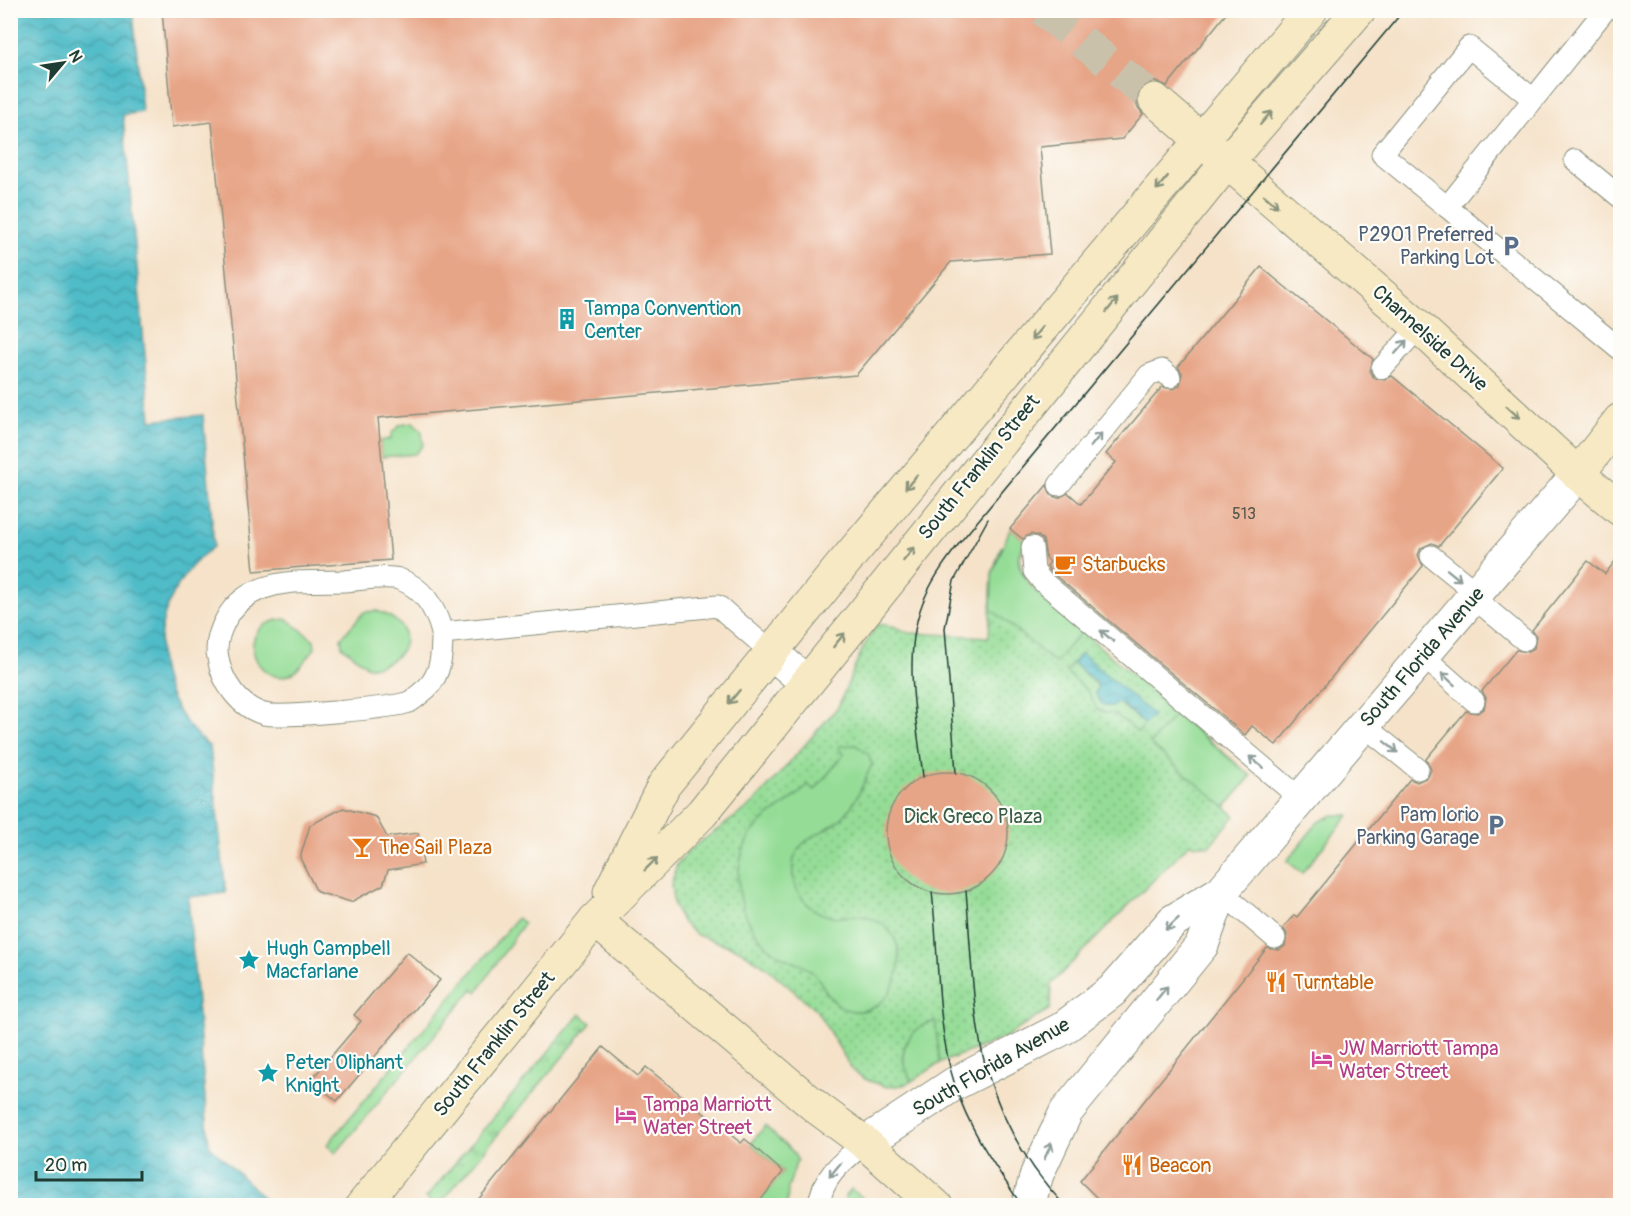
<svg xmlns="http://www.w3.org/2000/svg" width="1631" height="1216" font-family="Pangolin,sans-serif">
  <defs>
    <pattern id="grass-tufts" width="24" height="20" patternUnits="userSpaceOnUse" patternTransform="scale(1.5)"><rect width="24" height="20" fill="#95dd97"/><path d="M3 7l-1-3M5 7V3M7 7l1-3M15 17l-1-3M17 17v-4M19 17l1-3" fill="none" stroke="#79b47c"/></pattern>
    <pattern id="park-dots" width="8" height="8" patternUnits="userSpaceOnUse" patternTransform="scale(1.5)"><rect width="8" height="8" fill="#95dd97"/><path d="M2 2h.1M6 6h.1" fill="none" stroke="#79b47c" stroke-width="1.8" stroke-linecap="round"/></pattern>
    <pattern id="water-waves" width="16" height="10" patternUnits="userSpaceOnUse" patternTransform="scale(1.5)"><rect width="16" height="10" fill="#4fbcc8"/><path d="M0 5q4-4 8 0t8 0" fill="none" stroke="#419aa3"/></pattern>
  </defs>
  <rect width="100%" height="100%" fill="#fdfcf7"/>
  <filter id="ink" filterUnits="userSpaceOnUse"><feTurbulence type="fractalNoise" baseFrequency=".0167" numOctaves="2"/><feDisplacementMap in="SourceGraphic" scale="12" xChannelSelector="R" yChannelSelector="G"/><feConvolveMatrix kernelMatrix="1 2 1 2 8 2 1 2 1" color-interpolation-filters="sRGB"/></filter>
  <filter id="wash" filterUnits="userSpaceOnUse"><feTurbulence type="fractalNoise" baseFrequency=".008" numOctaves="4" result="noise"/><feDisplacementMap in="SourceGraphic" scale="24" xChannelSelector="R" yChannelSelector="G"/><feGaussianBlur stdDeviation="1.35" result="paint"/><feColorMatrix in="noise" values="0 0 0 0 0 0 0 0 0 0 0 0 0 0 0 0 0 1.4 0 .05"/><feComposite in="paint" operator="in"/></filter>
  <g filter="url(#wash)">
    <rect width="100%" height="100%" fill="#f5e2c9"/>
    <path fill="url(#grass-tufts)" stroke="#5a8d66" stroke-width="1.5" d="M580,1014L591,1023L439,1205H434L426,1198Z"/>
    <path fill="url(#park-dots)" stroke="#5a8d66" stroke-width="1.5" d="M1026,541C1015,562 1020,568 1030,587L1251,776L1225,807L1235,816L1209,846L1189,844L1051,984L1050,1009L1004,1038L940,1063L904,1085L887,1087L867,1080L853,1071L817,1011L765,966L738,949L697,935L683,923L674,906L671,885L677,864L689,850L753,804L838,707L862,650L877,624L893,626L909,633L989,637L992,574L1001,547Z"/>
    <g fill="#95dd97" stroke="#5a8d66" stroke-width="1.5">
      <path d="M413,423L422,432L423,445L415,454L381,457L380,441L391,439V434L400,425Z"/>
      <path d="M1010,529L1026,541C1024,545 1020,550 1019,554C1013,580 1063,616 1081,632L1055,663L991,609L992,574Z"/>
      <path d="M377,611C420,624 410,664 368,667L342,646L341,638L364,612Z"/>
      <path d="M287,619L314,640L315,648C309,655 301,668 293,673C259,693 226,623 287,619Z"/>
      <path d="M1073,663L1098,687L1145,724L1138,733L1115,714L1106,713L1097,709L1088,691L1066,672Z"/>
      <path d="M1175,714L1251,776L1225,807L1150,744Z"/>
      <path d="M856,745L868,754L872,764C864,782 857,801 844,816C828,834 797,835 793,864C790,891 809,915 837,917C844,917 852,915 860,916C898,921 908,957 892,988C881,1010 855,1019 836,1003C825,995 822,979 811,971C801,963 789,961 779,955C742,930 729,883 746,843C759,815 789,807 808,785L815,790L844,754L838,749L840,746Z"/>
      <path d="M1333,815H1349L1302,873L1287,861L1318,822Z"/>
      <path d="M517,918L524,923L477,992L473,989L336,1153L327,1145Z"/>
      <path d="M935,1021L940,1063L912,1081C895,1054 905,1029 935,1021Z"/>
      <path d="M765,1126L794,1153L797,1160L788,1188L787,1205H756L783,1172L751,1144Z"/>
      <path d="M851,1189L871,1205H847L845,1197Z"/>
    </g>
    <g fill="url(#water-waves)" stroke="#377c7e" stroke-width="1.5">
      <path d="M10,11H133L142,112L123,115L151,420L203,415L214,546C143,600 142,691 210,747L226,893L188,897L209,1145L271,1205H11Z"/>
      <path d="M1081,653L1153,715L1145,724L1122,704L1117,703L1113,707L1102,704L1095,693L1098,687L1096,682L1073,663Z"/>
    </g>
    <g id="blocks">
      <g fill="#e7a587">
        <path d="M162,10H1229L1167,86L1158,82H1149L1140,88L1137,96V106L1143,114L1122,139L1040,147L1050,254L951,262L856,375L378,418L391,560L254,571L212,122L172,127Z"/>
        <path d="M1261,267L1373,359L1370,371L1374,378L1385,380L1392,376L1503,468L1439,546L1432,543L1421,548L1418,555L1423,566L1276,745L1252,726L1245,735L1051,572L1047,566L1050,562L1046,558L1043,540L1038,536L1030,534L1023,539L1010,529L1047,485L1051,495L1058,498L1068,493L1081,504L1116,462L1106,454L1162,387L1174,389L1180,385L1182,373L1178,367Z"/>
        <path d="M1620,555V1206H1105L1080,1181L1267,948L1279,950L1285,946L1287,934L1283,928L1294,915L1297,917L1410,779L1417,782L1428,777L1431,770L1426,759L1466,711L1477,713L1484,709L1486,698L1482,691L1516,650L1528,652L1534,648L1536,636L1532,630L1588,561L1605,574Z"/>
        <circle cx="947" cy="833" r="61"/>
        <path d="M343,808L376,817L387,837L418,833L423,864L388,870L383,885L351,902L317,892L300,858L310,825Z"/>
        <path d="M407,952L440,980L337,1101L311,1080L361,1021L354,1015Z"/>
        <path d="M603,1047L638,1076L646,1067L741,1143L745,1139L783,1172L756,1206H473Z"/>
      </g>
    </g>
  </g>
  <g filter="url(#ink)">
    <use href="#blocks" fill-opacity="0" stroke="#8a907e" stroke-width="1.5"/>
    <g fill="none" stroke-linecap="round" stroke-linejoin="round">
      <path stroke="#cac1ab" stroke-width="33" stroke-dasharray="33 16" stroke-linecap="butt" d="M1043,10L1155,100"/>
      <defs>
        <g id="lane">
          <path d="M1605,10L1447,207L1620,349"/>
          <path d="M1575,160L1620,197"/>
          <path d="M1447,207L1382,154L1469,47L1533,99"/>
          <path d="M1382,368L1419,327"/>
          <path d="M1059,485L1149,375L1162,370L1170,377"/>
          <path d="M1032,547L1034,571L1042,581L1301,799"/>
          <path d="M1431,556L1477,593"/>
          <path d="M1473,597L1524,640"/>
          <path d="M442,633C442,652 442,673 427,688C422,692 415,699 409,702C395,708 280,718 264,714C239,707 222,682 218,658C215,645 220,630 226,619C250,576 302,582 344,581C360,580 384,575 399,579C424,588 436,609 442,633L718,606L771,652"/>
          <path d="M1423,656L1474,701"/>
          <path d="M1363,725L1418,769"/>
          <path d="M1221,892L1275,938"/>
          <path d="M819,1206C821,1177 844,1160 865,1143"/>
        </g>
        <g id="street">
          <path d="M771,652L806,682"/>
          <path d="M865,1143L954,1084L1062,1029L1112,991L1173,921L1221,892L1578,474"/>
          <path d="M1028,1206L1037,1174L1066,1112L1202,945L1221,892"/>
        </g>
        <g id="secondary">
          <path d="M1155,100L1419,327L1578,474L1620,509"/>
          <path d="M1578,474L1620,420"/>
          <path d="M610,892L664,785L838,570L1311,10"/>
          <path d="M595,920L816,1107L865,1143L936,1206"/>
          <path d="M362,1206L595,920L702,813L1227,162L1359,10"/>
        </g>
      </defs>
      <use href="#lane" stroke="#8a907e" stroke-width="23"/>
      <use href="#street" stroke="#8a907e" stroke-width="35"/>
      <use href="#secondary" stroke="#8a907e" stroke-width="35"/>
      <use href="#lane" stroke="#fff" stroke-width="21"/>
      <use href="#street" stroke="#fff" stroke-width="33"/>
      <use href="#secondary" stroke="#f6e9c3" stroke-width="33"/>
      <g stroke="#1f3d34" stroke-width="1.5">
        <path d="M956,773L945,628L954,581L988,519"/>
        <path d="M923,777C917,719 900,650 926,595C935,575 948,558 961,541L1404,10"/>
        <path d="M966,891C971,944 972,1018 986,1068C1001,1119 1028,1167 1065,1206"/>
        <path d="M932,892C939,952 936,1028 955,1085C969,1130 996,1167 1022,1206"/>
      </g>
    </g>
    <defs><path id="oneway-shaft" d="M-6 0H5M1.5-3L5.5 0L1.5 3" fill="none" stroke-width="1.6" stroke-linecap="round" stroke-linejoin="round" transform="scale(1.5)"/></defs>
    <g stroke="#8a937c">
      <use href="#oneway-shaft" transform="translate(1266 118) rotate(-49)"/>
      <use href="#oneway-shaft" transform="translate(1162 183) rotate(130)"/>
      <use href="#oneway-shaft" transform="translate(1271 201) rotate(40)"/>
      <use href="#oneway-shaft" transform="translate(1112 305) rotate(-51)"/>
      <use href="#oneway-shaft" transform="translate(1037 333) rotate(130)"/>
      <use href="#oneway-shaft" transform="translate(1513 412) rotate(42)"/>
      <use href="#oneway-shaft" transform="translate(911 482) rotate(130)"/>
      <use href="#oneway-shaft" transform="translate(909 554) rotate(-51)"/>
      <use href="#oneway-shaft" transform="translate(839 640) rotate(-51)"/>
      <use href="#oneway-shaft" transform="translate(734 697) rotate(129)"/>
      <use href="#oneway-shaft" transform="translate(651 864) rotate(-45)"/>
    </g>
    <g stroke="#8f9e9a">
      <use href="#oneway-shaft" transform="translate(1401 347) rotate(-49)"/>
      <use href="#oneway-shaft" transform="translate(1096 440) rotate(-51)"/>
      <use href="#oneway-shaft" transform="translate(1454 575) rotate(39)"/>
      <use href="#oneway-shaft" transform="translate(1107 636) rotate(-140)"/>
      <use href="#oneway-shaft" transform="translate(1448 679) rotate(-138)"/>
      <use href="#oneway-shaft" transform="translate(1391 747) rotate(39)"/>
      <use href="#oneway-shaft" transform="translate(1256 762) rotate(-140)"/>
      <use href="#oneway-shaft" transform="translate(1172 924) rotate(138)"/>
      <use href="#oneway-shaft" transform="translate(1162 993) rotate(-51)"/>
      <use href="#oneway-shaft" transform="translate(1048 1151) rotate(-65)"/>
      <use href="#oneway-shaft" transform="translate(835 1170) rotate(129)"/>
    </g>
  </g>
  <defs>
    <symbol id="parking-bare" viewBox="-9 -9 18 18"><path d="M-3.5-5.5H1a3.5 3.5 0 0 1 0 7H-1V5.5H-3.5ZM-1-3.4V-.6H.8a1.4 1.4 0 0 0 0-2.8Z" fill="#5c6f8a" stroke="#fdfcf7" stroke-width="2.5" paint-order="stroke"/></symbol>
    <symbol id="building-bare" viewBox="-9 -9 18 18"><path d="M-4-6H4V6H1V3H-1V6H-4ZM-2.5-4.3h1.7v1.8h-1.7ZM.8-4.3h1.7v1.8H.8ZM-2.5-1h1.7V.8h-1.7ZM.8-1h1.7V.8H.8Z" fill="#0f9aa8" stroke="#fdfcf7" stroke-width="2.5" paint-order="stroke"/></symbol>
    <symbol id="cafe-bare" viewBox="-9 -9 18 18"><path d="M-5.5-4.5H6V0H3Q3 3.5 0 3.5H-2.5Q-5.5 3.5-5.5 0ZM3-3.2v2h1.7v-2ZM-6 4.5H4V6H-6Z" fill="#e8710a" stroke="#fdfcf7" stroke-width="2.5" paint-order="stroke"/></symbol>
    <symbol id="bar-bare" viewBox="-9 -9 18 18"><path d="M-6-5H6L.8 .8V4.5H3.5V6h-7V4.5H-.8V.8Z" fill="#e8710a" stroke="#fdfcf7" stroke-width="2.5" paint-order="stroke"/></symbol>
    <symbol id="sight-bare" viewBox="-9 -9 18 18"><path d="M0-6L1.8-2.2L6-1.7L2.9 1.2L3.7 5.4L0 3.3L-3.7 5.4L-2.9 1.2L-6-1.7L-1.8-2.2Z" fill="#0f9aa8" stroke="#fdfcf7" stroke-width="2.5" paint-order="stroke"/></symbol>
    <symbol id="restaurant-bare" viewBox="-9 -9 18 18"><path d="M-5-6h1v4h1v-4h1v4h1v-4h1v5L-1.5 .5V6h-2V.5L-5-1ZM5-6V6H3V1.5H1.5Q1.5-4 5-6Z" fill="#e8710a" stroke="#fdfcf7" stroke-width="2.5" paint-order="stroke"/></symbol>
    <symbol id="hotel-bare" viewBox="-9 -9 18 18"><path d="M-6-4.5h1.5V1H6V5H4.5V3h-9V5H-6ZM-4 0a1.8 1.8 0 1 1 3.6 0ZM.5 0V-2.5h3Q6-2.5 6 0Z" fill="#d1479c" stroke="#fdfcf7" stroke-width="2.5" paint-order="stroke"/></symbol>
  </defs>
  <g fill-rule="evenodd">
    <use href="#parking-bare" x="1496" y="231" width="30" height="30"/>
    <use href="#building-bare" x="552" y="304" width="30" height="30"/>
    <use href="#cafe-bare" x="1050" y="549" width="30" height="30"/>
    <use href="#parking-bare" x="1481" y="810" width="30" height="30"/>
    <use href="#bar-bare" x="347" y="832" width="30" height="30"/>
    <use href="#sight-bare" x="234" y="945" width="30" height="30"/>
    <use href="#restaurant-bare" x="1261" y="967" width="30" height="30"/>
    <use href="#hotel-bare" x="1307" y="1044" width="30" height="30"/>
    <use href="#sight-bare" x="253" y="1058" width="30" height="30"/>
    <use href="#hotel-bare" x="611" y="1100" width="30" height="30"/>
    <use href="#restaurant-bare" x="1117" y="1150" width="30" height="30"/>
  </g>
  <g text-anchor="middle" dominant-baseline="central" stroke-width="4.5" stroke-linejoin="round" paint-order="stroke">
    <g font-size="16" fill="#515749">
      <text x="1244" y="514">513</text>
    </g>
    <g font-size="20" fill="#4e5e75" stroke="#fdfcf7" text-anchor="end">
      <text x="1494" y="234">P2901 Preferred<tspan x="1494" dy="23">Parking Lot</tspan></text>
      <text x="1479" y="814">Pam Iorio<tspan x="1479" dy="23">Parking Garage</tspan></text>
    </g>
    <g font-size="20" fill="#0d838f" stroke="#fdfcf7" text-anchor="start">
      <text x="584" y="308">Tampa Convention<tspan x="584" dy="23">Center</tspan></text>
      <text x="266" y="948">Hugh Campbell<tspan x="266" dy="23">Macfarlane</tspan></text>
      <text x="285" y="1062">Peter Oliphant<tspan x="285" dy="23">Knight</tspan></text>
    </g>
    <g font-size="20" fill="#1f3d34" stroke="#fdfcf7">
      <text transform="translate(1430 338) rotate(42)">Channelside Drive</text>
      <text transform="translate(979 467) rotate(-51)">South Franklin Street</text>
      <text transform="translate(1422 657) rotate(-49)">South Florida Avenue</text>
      <text transform="translate(494 1044) rotate(-51)">South Franklin Street</text>
      <text transform="translate(991 1067) rotate(-30)">South Florida Avenue</text>
    </g>
    <g font-size="20" fill="#c56008" stroke="#fdfcf7" text-anchor="start">
      <text x="1082" y="564">Starbucks</text>
      <text x="379" y="847">The Sail Plaza</text>
      <text x="1293" y="982">Turntable</text>
      <text x="1149" y="1165">Beacon</text>
    </g>
    <g font-size="20" fill="#375d48" stroke="#fdfcf7">
      <text x="973" y="816">Dick Greco Plaza</text>
    </g>
    <g font-size="20" fill="#b23c85" stroke="#fdfcf7" text-anchor="start">
      <text x="1339" y="1048">JW Marriott Tampa<tspan x="1339" dy="23">Water Street</tspan></text>
      <text x="643" y="1104">Tampa Marriott<tspan x="643" dy="23">Water Street</tspan></text>
    </g>
  </g>
  <rect width="1631" height="1216" fill="none" stroke="#fdfcf7" stroke-width="36"/>
  <g transform="translate(63 63) rotate(61)" stroke="#fdfcf7" stroke-width="4.5" paint-order="stroke">
  <path d="M0-4.5L10 22L0 15L-10 22Z" fill="#1f3d34"/>
  <text y="-9" font-size="16" font-weight="bold" text-anchor="middle" fill="#1f3d34">N</text>
  </g>
  <path d="M36 1171v9h106v-9" fill="none" stroke="#1f3d34" stroke-width="3"/>
  <text x="45" y="1171" font-size="18" fill="#1f3d34" stroke="#fdfcf7" stroke-width="4.5" paint-order="stroke">20 m</text>
</svg>
